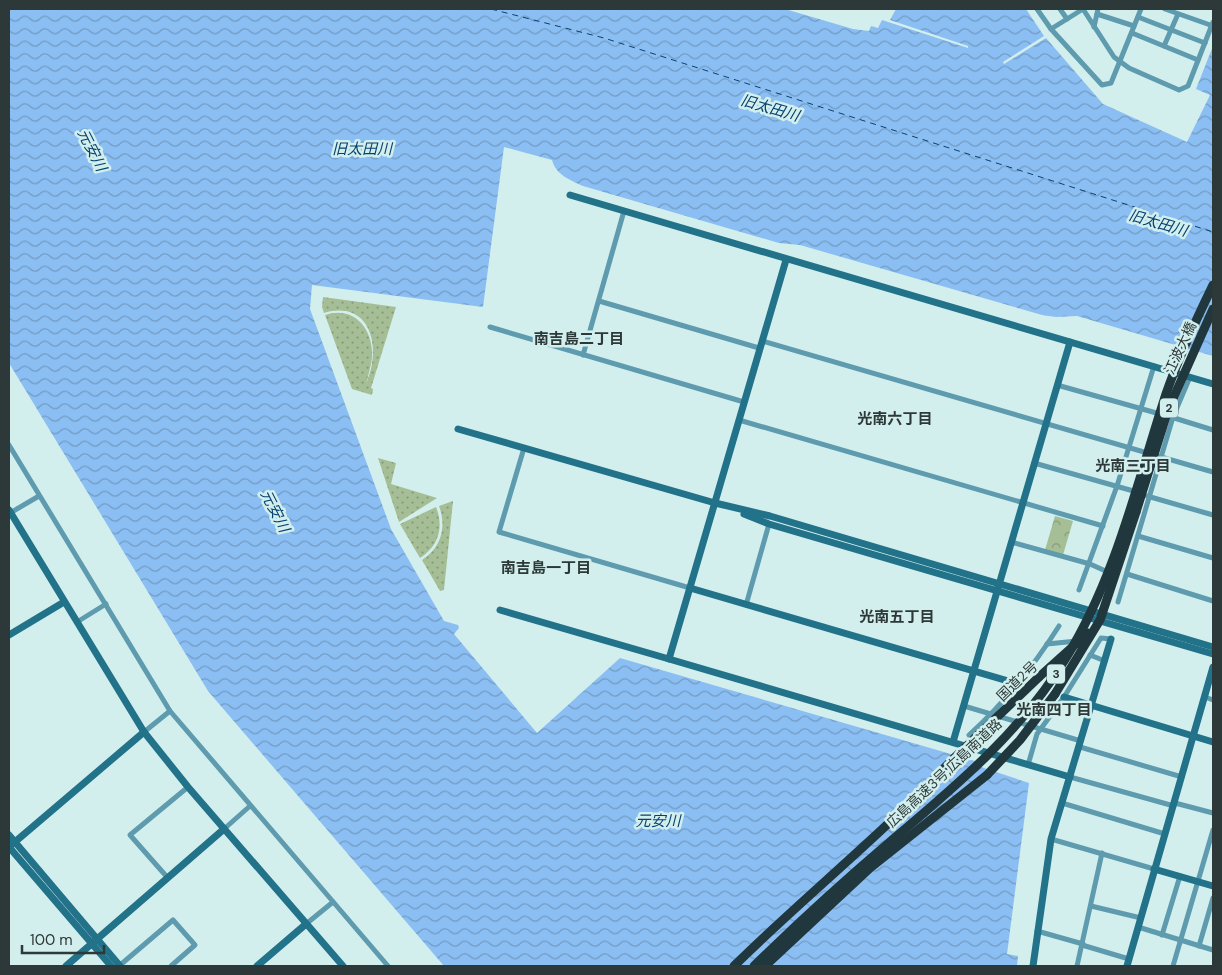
<svg xmlns="http://www.w3.org/2000/svg" width="1222" height="975" font-family="'DM Sans','Noto Sans JP',sans-serif">
  <defs>
    <pattern id="grass-dots" width="8" height="8" patternUnits="userSpaceOnUse" patternTransform="scale(1.25)"><rect width="8" height="8" fill="#a5be96"/><path d="M2 2h.1M6 6h.1" fill="none" stroke="#879b7b" stroke-width="1.8" stroke-linecap="round"/></pattern>
    <pattern id="park-crowns" width="20" height="18" patternUnits="userSpaceOnUse" patternTransform="scale(1.25)"><rect width="20" height="18" fill="#a5be96"/><path d="M2 6a3 3 0 1 1 6 0M12 15a3 3 0 1 1 6 0" fill="none" stroke="#879b7b"/></pattern>
    <pattern id="water-waves" width="16" height="10" patternUnits="userSpaceOnUse" patternTransform="scale(1.25)"><rect width="16" height="10" fill="#8bbef2"/><path d="M0 5q4-4 8 0t8 0" fill="none" stroke="#729bc5"/></pattern>
  </defs>
  <rect width="100%" height="100%" fill="#d2efed"/>
  <g fill="url(#grass-dots)">
    <path d="M323,297L396,307L371,388L373,389L372,395L352,389L325,315C354,305 374,329 372,358C371,366 368,376 366,384C382,350 372,299 324,313L322,307Z"/>
    <path d="M378,458L396,463L391,484L437,498L399,522Z"/>
    <path d="M453,501L444,590L440,591L422,560C441,548 447,527 439,506Z"/>
    <path d="M436,507C444,527 439,546 420,558L400,524Z"/>
  </g>
  <path fill="url(#park-crowns)" d="M1055,516L1073,521L1063,555L1045,550Z"/>
  <path fill="url(#water-waves)" d="M9,9H785L853,29L869,31L871,26L878,28L882,20L968,48V46L890,20L896,9H1026L1044,36L1003,62L1004,64L1046,38L1103,104L1187,142L1210,95L1196,89L1213,46V356L1077,316L1056,317L1042,315L800,245L779,243L583,186C570,180 556,175 552,160L504,147L483,307L312,285L310,309L391,529L444,621L458,625L459,628L454,634L537,733L620,658L975,761V765L1029,783L1007,954L1018,956L1017,966H444L208,691L9,363Z"/>
  <g fill="none" stroke-linecap="round" stroke-linejoin="round">
    <path stroke="#074170" stroke-width="1" stroke-dasharray="6 5" stroke-linecap="butt" d="M491,9L604,38L1213,232"/>
    <g stroke="#5f9bae" stroke-width="5">
      <path d="M1037,9L1051,29L1102,85L1111,83L1141,9"/>
      <path d="M1060,9L1067,19"/>
      <path d="M1083,9L1114,57L1129,68L1179,90L1188,86L1213,22"/>
      <path d="M1165,9L1213,26"/>
      <path d="M1097,14L1134,26"/>
      <path d="M1138,17L1205,43"/>
      <path d="M1094,27L1098,9"/>
      <path d="M1051,29L1083,9"/>
      <path d="M1132,33L1198,60"/>
      <path d="M1164,46L1178,14"/>
      <path d="M599,301L759,348"/>
      <path d="M490,327L744,402"/>
      <path d="M762,341L1213,472"/>
      <path d="M583,355L624,211"/>
      <path d="M1057,385L1160,414"/>
      <path d="M1171,417L1213,430"/>
      <path d="M739,420L1103,526"/>
      <path d="M9,445L170,711L388,966"/>
      <path d="M524,448L499,532L690,588"/>
      <path d="M1034,463L1137,492"/>
      <path d="M1147,496L1213,515"/>
      <path d="M10,513L39,496"/>
      <path d="M1138,536L1213,558"/>
      <path d="M1011,542L1090,564L1110,573"/>
      <path d="M1127,574L1213,601"/>
      <path d="M1079,590L1117,486L1154,366"/>
      <path d="M1118,602L1173,417L1190,377"/>
      <path d="M746,605L769,524"/>
      <path d="M77,622L106,604"/>
      <path d="M1047,644L1077,641"/>
      <path d="M1090,655L1105,661"/>
      <path d="M1205,697L1213,700"/>
      <path d="M964,706L1081,741"/>
      <path d="M144,732L170,711"/>
      <path d="M969,735C1005,703 1033,667 1059,626"/>
      <path d="M1080,747L1182,777"/>
      <path d="M1028,765L1037,734L1064,697L1101,638L1111,639"/>
      <path d="M1070,777L1174,806"/>
      <path d="M1062,803L1165,834"/>
      <path d="M1175,803L1213,813"/>
      <path d="M224,829L250,806"/>
      <path d="M1051,839L1154,869"/>
      <path d="M167,877L130,835L188,787"/>
      <path d="M1091,906L1141,918"/>
      <path d="M306,924L333,902"/>
      <path d="M1138,927L1213,950"/>
      <path d="M1037,931L1083,944"/>
      <path d="M1162,935L1180,876"/>
      <path d="M1082,945L1129,959"/>
      <path d="M1199,946L1213,898"/>
      <path d="M119,966L173,920L195,945L171,966"/>
      <path d="M1077,966L1102,853"/>
      <path d="M1173,966L1213,830"/>
    </g>
    <g stroke="#227289" stroke-width="7">
      <path d="M570,195L1213,384"/>
      <path d="M786,260L669,659L1070,777"/>
      <path d="M458,429L715,503L770,516L1213,647"/>
      <path d="M9,510L144,732L188,787L343,966"/>
      <path d="M744,514L769,524L1213,654"/>
      <path d="M690,588L1018,684"/>
      <path d="M500,610L669,659"/>
      <path d="M9,635L64,602"/>
      <path d="M1064,697L1213,742"/>
      <path d="M953,742L1070,342"/>
      <path d="M9,835L120,966"/>
      <path d="M9,847L144,732"/>
      <path d="M9,847L111,966"/>
      <path d="M1154,869L1213,886"/>
      <path d="M66,966L224,829"/>
      <path d="M257,966L306,924"/>
      <path d="M1033,966L1051,839L1111,639"/>
      <path d="M1127,966L1213,667"/>
    </g>
    <g stroke="#21373e" stroke-width="9">
      <path d="M1039,677L1088,633"/>
      <path d="M1055,694L1100,620L1136,512"/>
      <path d="M734,966C805,896 883,834 951,761"/>
      <path d="M765,966L870,868L987,775"/>
    </g>
    <g stroke="#21373e" stroke-width="9">
      <path d="M1136,512L1168,410L1213,309"/>
      <path d="M951,761L1039,677"/>
      <path d="M987,775L1020,740L1055,694"/>
      <path d="M754,966C798,923 844,881 891,841C956,786 1022,731 1066,658C1116,577 1137,483 1166,394C1179,356 1196,320 1213,285"/>
    </g>
  </g>
  <g text-anchor="middle" dominant-baseline="central" stroke-width="5" stroke-linejoin="round" paint-order="stroke">
    <g fill="#d2efed" stroke="#5e6f6e" stroke-width="1">
      <rect x="1160" y="398.5" width="18" height="19" rx="4"/>
      <rect x="1047" y="664.5" width="18" height="19" rx="4"/>
    </g>
    <g font-size="12" font-weight="bold" fill="#2d3838">
      <text x="1169" y="408">2</text>
      <text x="1056" y="674">3</text>
    </g>
    <g font-size="14" fill="#2d3838" stroke="#d2efed">
      <text transform="translate(1180 348) rotate(-65)">江波大橋</text>
      <text transform="translate(1017 681) rotate(-44)">国道2号</text>
      <text transform="translate(944 773) rotate(-43)">広島高速3号;広島南道路</text>
    </g>
    <g font-size="15" font-style="italic" fill="#074170" stroke="#d2efed">
      <text transform="translate(770 108) rotate(16)">旧太田川</text>
      <text x="362" y="149">旧太田川</text>
      <text transform="translate(92 150) rotate(63)">元安川</text>
      <text transform="translate(1158 223) rotate(16)">旧太田川</text>
      <text transform="translate(275 511) rotate(63)">元安川</text>
      <text x="658" y="821">元安川</text>
    </g>
    <g font-size="15" font-weight="bold" fill="#2d3838" stroke="#d2efed">
      <text x="579" y="339">南吉島二丁目</text>
      <text x="895" y="419">光南六丁目</text>
      <text x="1133" y="466">光南三丁目</text>
      <text x="546" y="568">南吉島一丁目</text>
      <text x="897" y="617">光南五丁目</text>
      <text x="1054" y="710">光南四丁目</text>
    </g>
  </g>
  <rect width="1222" height="975" fill="none" stroke="#2d3838" stroke-width="20"/>
  <path d="M22 945v8h82v-8" fill="none" stroke="#2d3838" stroke-width="2.5"/>
  <text x="30" y="945" font-size="15" fill="#2d3838" stroke="#d2efed" stroke-width="4" paint-order="stroke">100 m</text>
</svg>
